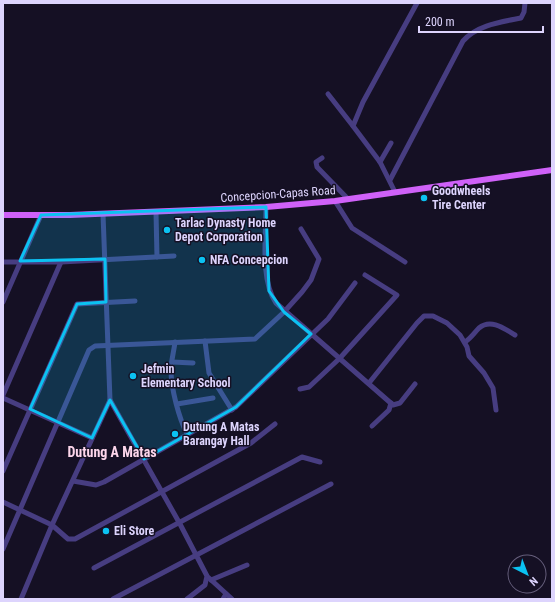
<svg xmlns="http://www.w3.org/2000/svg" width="555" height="602" font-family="'Roboto Condensed',sans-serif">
  <rect width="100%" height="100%" fill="#151024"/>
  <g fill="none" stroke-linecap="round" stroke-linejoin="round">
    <g stroke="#473d81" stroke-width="5">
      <path d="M328,94L353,126"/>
      <path d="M322,158L316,162L317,167L348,199"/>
      <path d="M380,162L391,143"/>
      <path d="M390,180L463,41C477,25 501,22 521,18L524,12L525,3"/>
      <path d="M395,192L380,162L353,126L363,102L417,3"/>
      <path d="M335,201L352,228L405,262"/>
      <path d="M266,207C266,235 260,280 276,303L393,405L400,403L415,384"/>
      <path d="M156,212L157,257"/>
      <path d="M3,262H61L174,256"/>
      <path d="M3,302L41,215"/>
      <path d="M205,341L209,373L232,410"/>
      <path d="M175,342C174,351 171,361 171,370C171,389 179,418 187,434"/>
      <path d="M465,342C471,338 474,333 479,328C491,318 505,329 515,335"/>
      <path d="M172,362L193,363"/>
      <path d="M369,383L417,323L424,316H433L447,323L460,335L467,347L469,356L484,373L493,388L496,410"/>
      <path d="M300,389L309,387L340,358L397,295L365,275"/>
      <path d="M3,395L61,262"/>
      <path d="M3,398L92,438"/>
      <path d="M110,400L180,524L207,576L205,585L187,599"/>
      <path d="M177,404L213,398"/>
      <path d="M372,426L389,410L391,403"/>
      <path d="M3,471L77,304L135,301"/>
      <path d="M73,481L96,485L104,482L236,407L328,319L355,283"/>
      <path d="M3,502L52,525L68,539H75L251,443L275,424"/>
      <path d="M3,549L89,350L95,346L255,339L284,312L302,292L311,280L319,259L301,229"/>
      <path d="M94,568L302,457L320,462"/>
      <path d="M209,578L232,599"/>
      <path d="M211,580L247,565"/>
      <path d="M21,599L52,525L110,400L103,214"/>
      <path d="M113,599L331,484"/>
      <path d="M223,599L226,594"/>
    </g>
    <path stroke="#cf61f8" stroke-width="6" d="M3,215H70L266,207L335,201L552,170"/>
  </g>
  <path fill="#0bc2f2" fill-opacity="0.2" stroke="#0bc2f2" stroke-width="3" stroke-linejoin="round" d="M266,207L269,291L284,312L311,334L236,407L144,459L110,400L92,438L30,409L77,304L106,302L105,259L20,261L41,215Z"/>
  <g fill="#0bc2f2" stroke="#151024" stroke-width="1.5">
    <circle cx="424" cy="198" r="4"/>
    <circle cx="167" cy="230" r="4"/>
    <circle cx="202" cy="260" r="4"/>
    <circle cx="133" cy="376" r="4"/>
    <circle cx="175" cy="434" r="4"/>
    <circle cx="106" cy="531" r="4"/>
  </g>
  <g text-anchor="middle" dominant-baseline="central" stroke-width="3" stroke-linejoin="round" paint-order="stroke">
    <g font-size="12" font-weight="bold" fill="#ddd4fd" stroke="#151024" text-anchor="start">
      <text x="432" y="191">Goodwheels<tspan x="432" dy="14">Tire Center</tspan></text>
      <text x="175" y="223">Tarlac Dynasty Home<tspan x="175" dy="14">Depot Corporation</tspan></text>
      <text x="210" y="260">NFA Concepcion</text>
      <text x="141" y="369">Jefmin<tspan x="141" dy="14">Elementary School</tspan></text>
      <text x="183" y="427">Dutung A Matas<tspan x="183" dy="14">Barangay Hall</tspan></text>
      <text x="114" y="531">Eli Store</text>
    </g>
    <g font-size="12" fill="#ddd4fd" stroke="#151024">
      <text transform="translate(278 194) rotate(-4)">Concepcion-Capas Road</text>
    </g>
    <g font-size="14" font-weight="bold" fill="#fdd6eb" stroke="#151024">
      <text x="112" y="452">Dutung A Matas</text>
    </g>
  </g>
  <rect width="555" height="602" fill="none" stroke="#ddd4fd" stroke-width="8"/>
  <g transform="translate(527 574) rotate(138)"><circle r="19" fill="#151024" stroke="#655e7b"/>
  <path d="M0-3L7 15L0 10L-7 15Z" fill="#0bc2f2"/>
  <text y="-6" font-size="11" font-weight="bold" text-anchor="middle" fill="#ddd4fd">N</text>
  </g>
  <path d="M419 26v6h124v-6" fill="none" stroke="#ddd4fd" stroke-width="2"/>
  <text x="425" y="26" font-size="12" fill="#ddd4fd" stroke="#151024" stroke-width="3" paint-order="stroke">200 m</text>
</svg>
